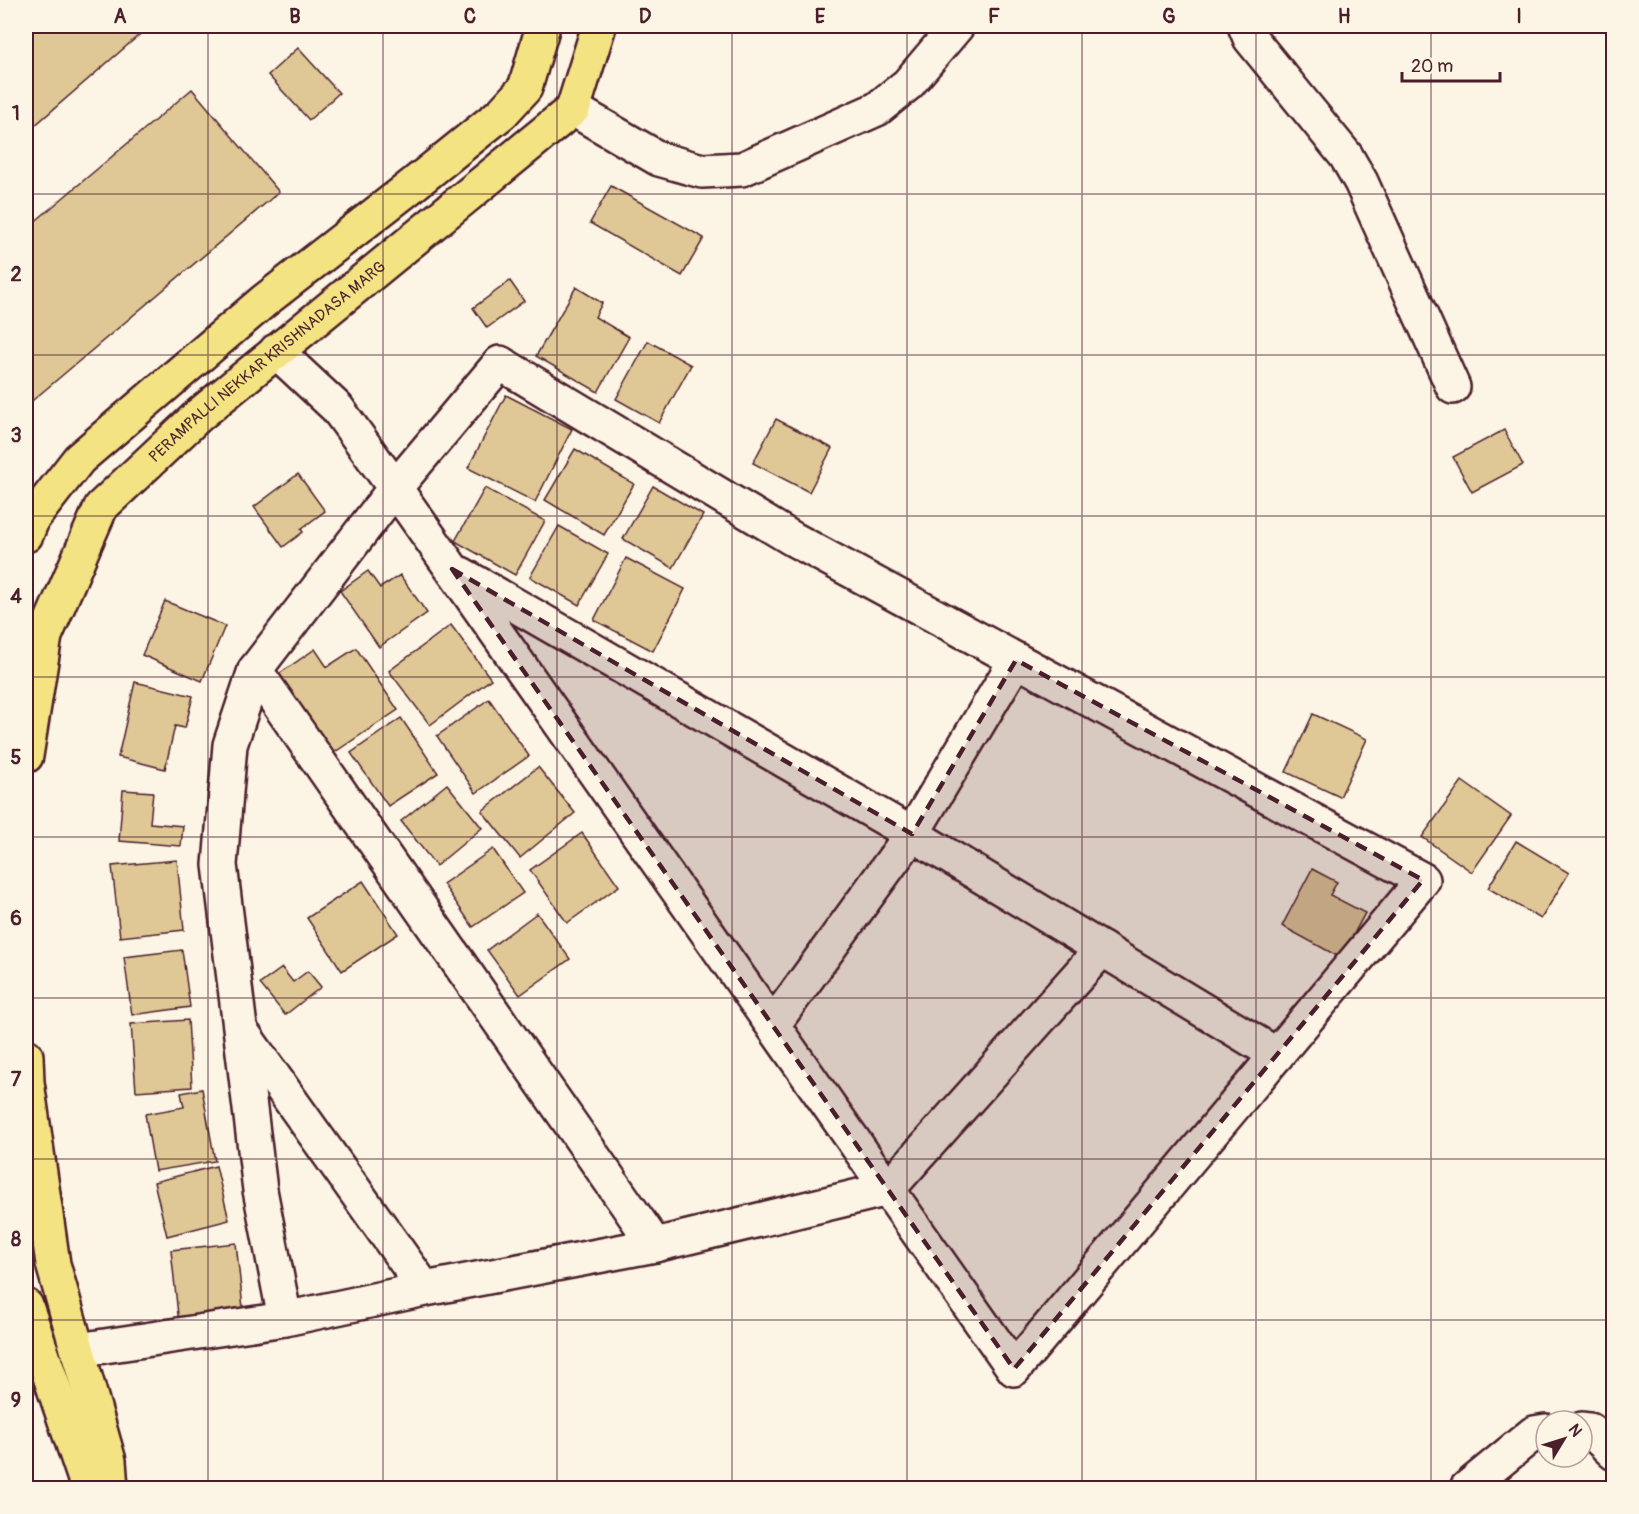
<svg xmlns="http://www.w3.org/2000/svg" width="1639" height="1514" font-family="Pangolin,sans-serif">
  <rect width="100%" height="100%" fill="#fcf5e5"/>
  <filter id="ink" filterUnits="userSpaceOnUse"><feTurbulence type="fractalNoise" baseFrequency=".0167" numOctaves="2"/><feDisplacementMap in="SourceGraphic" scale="12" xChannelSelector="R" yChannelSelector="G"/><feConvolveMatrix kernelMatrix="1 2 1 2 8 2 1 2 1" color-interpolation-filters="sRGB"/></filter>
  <g filter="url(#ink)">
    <g fill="#e0c796" stroke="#4a1f2b" stroke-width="1.5">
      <path d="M26,26H141L145,30L26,133Z"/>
      <path d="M298,48L339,93L309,120L268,75Z"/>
      <path d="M192,89L279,192L26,406V229Z"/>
      <path d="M611,186L704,238L682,276L590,223Z"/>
      <path d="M510,281L524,301L487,328L473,308Z"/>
      <path d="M576,287L602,303L595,317L629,337L598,392L536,356Z"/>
      <path d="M648,341L691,365L659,423L616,399Z"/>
      <path d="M506,395L572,429L535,502L468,468Z"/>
      <path d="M776,419L832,448L809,492L753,463Z"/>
      <path d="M1504,430L1523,465L1472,492L1453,457Z"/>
      <path d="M575,449L634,484L604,535L545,500Z"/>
      <path d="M298,474L325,511L301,529L303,532L283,547L254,507Z"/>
      <path d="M653,486L703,515L673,568L623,539Z"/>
      <path d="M485,488L545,521L515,575L455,541Z"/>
      <path d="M559,526L608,554L579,605L530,577Z"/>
      <path d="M626,558L685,589L653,651L594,620Z"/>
      <path d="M368,571L380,588L400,575L427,613L379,647L340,591Z"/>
      <path d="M165,601L225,626L202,681L142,655Z"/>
      <path d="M451,625L491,679L430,725L389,671Z"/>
      <path d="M356,648L398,710L332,754L279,674L315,649L327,667Z"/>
      <path d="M135,682L193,696L185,728L175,726L165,769L118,757Z"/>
      <path d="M489,699L529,756L476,793L437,736Z"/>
      <path d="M1313,714L1367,739L1340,797L1286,772Z"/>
      <path d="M401,718L438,773L388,806L351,753Z"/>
      <path d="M538,767L575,813L520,858L482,811Z"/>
      <path d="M1462,781L1511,816L1472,872L1422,837Z"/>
      <path d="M447,784L482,828L436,866L401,821Z"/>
      <path d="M123,790L153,792L150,823L183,826L181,846L119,841Z"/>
      <path d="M582,833L619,886L567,923L530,870Z"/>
      <path d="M1516,841L1569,873L1541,919L1488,888Z"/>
      <path d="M493,849L523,893L473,927L443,884Z"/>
      <path d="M177,860L184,930L120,937L112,866Z"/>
      <path d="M1312,869L1337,882L1330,895L1365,913L1341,958L1282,926Z"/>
      <path d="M363,881L398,934L342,971L307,918Z"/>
      <path d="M537,913L570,959L520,995L487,950Z"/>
      <path d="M182,950L190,1007L132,1015L124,957Z"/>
      <path d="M282,968L293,982L308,971L321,987L285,1015L260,984Z"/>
      <path d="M188,1020L192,1087L136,1091L131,1024Z"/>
      <path d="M202,1089L215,1161L155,1171L145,1114L184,1107L181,1093Z"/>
      <path d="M216,1166L229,1220L167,1236L154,1182Z"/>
      <path d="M236,1243L244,1317L179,1324L171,1250Z"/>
    </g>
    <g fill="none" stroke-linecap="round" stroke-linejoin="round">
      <defs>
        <g id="minor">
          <path d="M1245,26L1250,38L1346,156L1361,182L1453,387"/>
          <path d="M573,109L659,159L702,171L742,169L877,109L908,84L957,26"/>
          <path d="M276,351L337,408L395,488L1014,1369L1423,880L793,539L500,363L395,488L255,670L230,745L220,865L260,1190L285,1319L425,1289"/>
          <path d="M461,574L912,834L773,1025"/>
          <path d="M1016,660L912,834L1277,1055"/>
          <path d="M255,670L655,1245L888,1189L1102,949"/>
          <path d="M242,1032L425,1289L655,1245"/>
          <path d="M78,1350L285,1319"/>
          <path d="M1582,1429L1590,1430L1614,1453"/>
          <path d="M1467,1488L1534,1433L1546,1431"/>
        </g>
        <g id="major">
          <path d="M26,535L33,518L79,459L264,301L409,188L502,113L525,88L543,26"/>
          <path id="s1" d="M26,756L45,636L101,507L199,415L573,109L599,26"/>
          <path d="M26,1056L27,1082L53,1264L109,1461L111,1488"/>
          <path d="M26,1306L88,1488"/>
        </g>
      </defs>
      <use href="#minor" stroke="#4a1f2b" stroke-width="38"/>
      <use href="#major" stroke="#4a1f2b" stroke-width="38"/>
      <use href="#minor" stroke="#fcf5e5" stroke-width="33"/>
      <use href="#major" stroke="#f4e382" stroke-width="33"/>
    </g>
  </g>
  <path fill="#4a1f2b" fill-opacity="0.2" stroke="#4a1f2b" stroke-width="4.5" stroke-dasharray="12 8" stroke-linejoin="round" d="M452,569L912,834L1016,660L1423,880L1014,1369Z"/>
  <path fill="none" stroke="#4a1f2b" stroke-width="1.5" stroke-opacity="0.55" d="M208,26V1488M383,26V1488M557,26V1488M732,26V1488M907,26V1488M1082,26V1488M1256,26V1488M1431,26V1488M26,194H1614M26,355H1614M26,516H1614M26,677H1614M26,837H1614M26,998H1614M26,1159H1614M26,1320H1614"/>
  <g text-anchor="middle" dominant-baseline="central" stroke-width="4.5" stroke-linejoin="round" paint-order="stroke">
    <g font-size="16" fill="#4a1f2b" stroke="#fcf5e5">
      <text stroke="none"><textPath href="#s1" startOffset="483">PERAMPALLI NEKKAR KRISHNADASA MARG</textPath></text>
    </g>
  </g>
  <rect width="1639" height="1514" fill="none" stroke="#fcf5e5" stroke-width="66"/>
  <g transform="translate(1564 1439) rotate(52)"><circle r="28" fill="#fcf5e5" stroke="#b59f9b" stroke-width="1.5"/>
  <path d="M0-4.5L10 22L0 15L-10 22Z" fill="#4a1f2b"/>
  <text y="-9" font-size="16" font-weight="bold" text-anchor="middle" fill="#4a1f2b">N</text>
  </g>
  <path d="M1402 72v9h98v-9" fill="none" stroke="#4a1f2b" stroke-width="3"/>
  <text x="1411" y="72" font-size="18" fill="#4a1f2b" stroke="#fcf5e5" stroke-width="4.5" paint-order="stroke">20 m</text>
  <rect x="33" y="33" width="1573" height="1448" fill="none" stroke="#4a1f2b" stroke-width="2"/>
  <g font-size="20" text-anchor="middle" font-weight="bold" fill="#4a1f2b">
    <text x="120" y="23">A</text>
    <text x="295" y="23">B</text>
    <text x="470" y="23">C</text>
    <text x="645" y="23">D</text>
    <text x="820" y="23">E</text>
    <text x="994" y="23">F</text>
    <text x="1169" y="23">G</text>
    <text x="1344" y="23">H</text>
    <text x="1519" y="23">I</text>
    <text x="16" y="120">1</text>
    <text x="16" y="281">2</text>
    <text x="16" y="442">3</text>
    <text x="16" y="603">4</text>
    <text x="16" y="764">5</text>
    <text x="16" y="925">6</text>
    <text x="16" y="1086">7</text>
    <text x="16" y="1246">8</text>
    <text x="16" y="1407">9</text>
  </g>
</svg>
